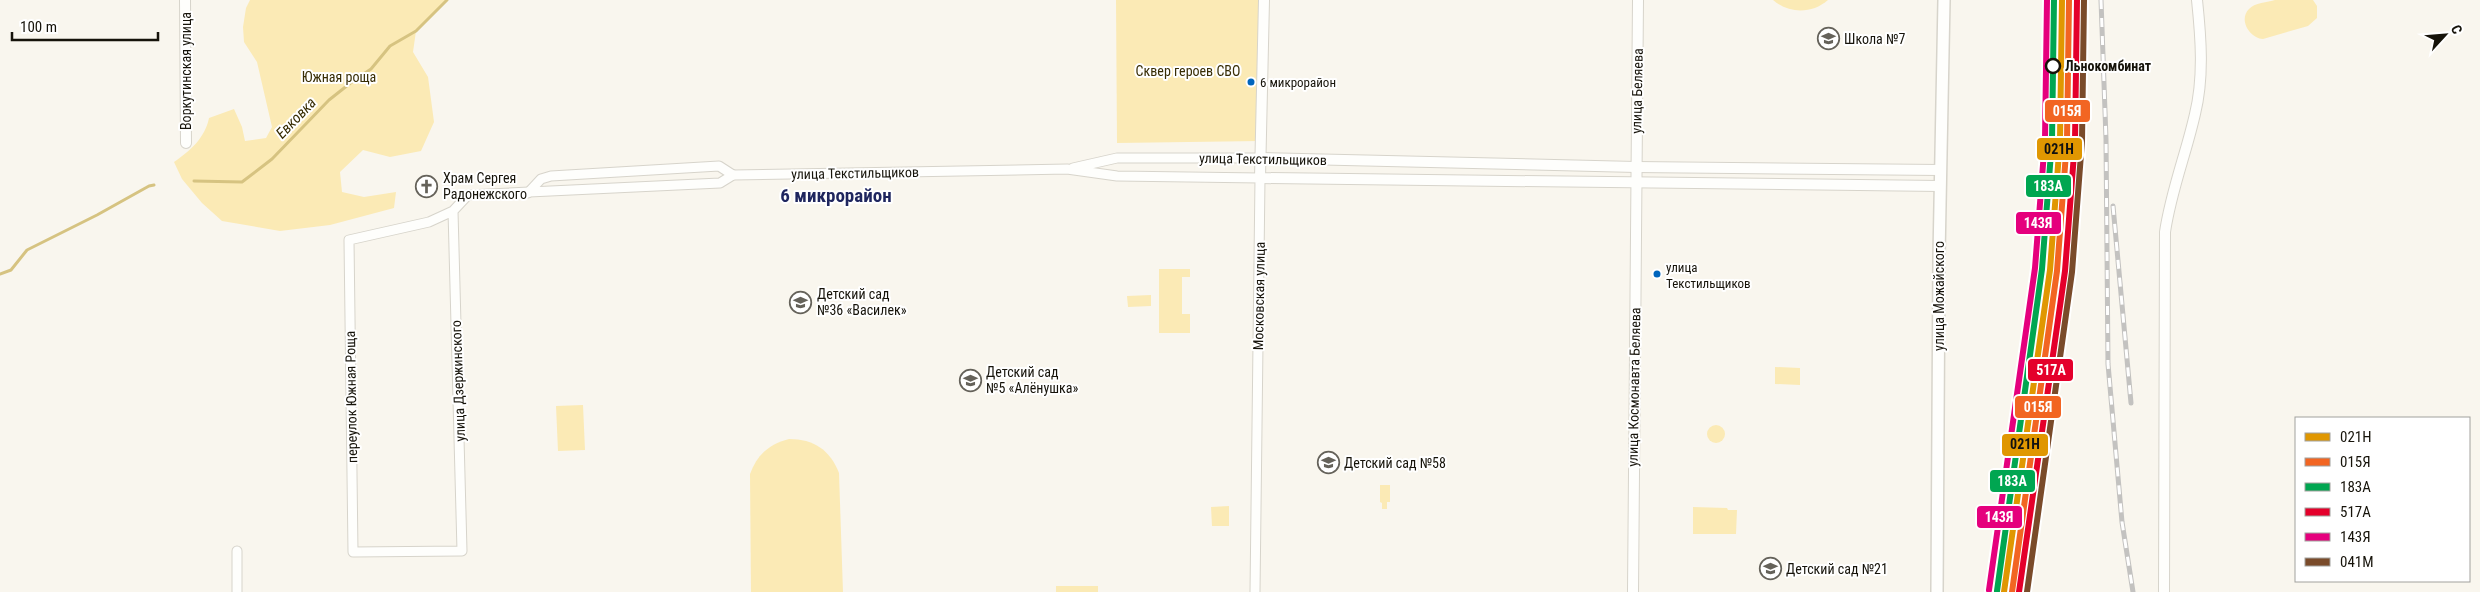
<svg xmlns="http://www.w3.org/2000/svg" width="2480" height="592" font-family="'Roboto Condensed',sans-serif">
  <rect width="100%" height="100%" fill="#f9f6ee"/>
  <g fill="#fbeab5">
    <path d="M250,0H447L416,31L413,52L428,77L434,122L421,151L390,157L363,150L340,172L342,192L364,197L396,192L394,208L330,225L280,231L222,221L202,203L182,179L174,162C190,151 205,138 209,118L234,109L242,127L245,141L266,138L272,127L257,62L244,42L243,27L246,8Z"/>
    <path d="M1116,0H1258L1260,141L1117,143Z"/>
    <path d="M1773,0H1828C1812,14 1789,14 1773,0Z"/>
    <path d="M2275,0H2313L2317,6V18L2308,26L2263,39C2250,38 2238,20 2249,9C2254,3 2268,2 2275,0Z"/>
    <path d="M1159,269H1190V277H1182V314H1190V333H1159Z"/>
    <path d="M1151,295V306L1128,307L1127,296Z"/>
    <path d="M1775,367L1800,368V385L1775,384Z"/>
    <path d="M583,405L585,450L558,451L556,406Z"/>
    <circle cx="1716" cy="434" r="9"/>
    <path d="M789,439C814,439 830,450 839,473L843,592H751L750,474C757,455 769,444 789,439Z"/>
    <path d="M1380,485H1390V502H1387V509H1382V503L1380,502Z"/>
    <path d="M1229,506V526H1212L1211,507Z"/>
    <path d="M1693,507L1727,508L1728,510H1737L1736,534H1693Z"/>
    <rect x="1056" y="586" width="42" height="6"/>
  </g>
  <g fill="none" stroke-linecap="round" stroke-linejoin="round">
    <g stroke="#d6c381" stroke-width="3">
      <path d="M194,181L242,182L272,159L329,100L353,81L371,69L390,46L416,31L447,0"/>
      <path d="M0,274L11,270L27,250L97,215L149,186L154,185"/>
    </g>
    <defs>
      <g id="minor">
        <path d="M1073,168L1117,158H1260"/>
        <path d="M528,193L541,179L551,176L719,166L733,175"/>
        <path d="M453,211L462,551L353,552L349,240L429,222L453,211L468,195L720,183L733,175L1067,169L1117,176L1260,178L1255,592"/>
        <path d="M237,592V551"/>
      </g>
      <g id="tertiary">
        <path d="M185,0L186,143"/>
        <path d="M1264,0L1260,178L1940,186"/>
        <path d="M1260,158L1636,167L1941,170"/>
        <path d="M1633,592L1638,0"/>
        <path d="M2164,592L2165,232C2171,191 2186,154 2195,114C2204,77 2201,38 2197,0"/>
      </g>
      <path id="secondary" d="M1937,592L1939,256L1944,0"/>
    </defs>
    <use href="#minor" stroke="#d7d4cb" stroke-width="11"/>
    <use href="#tertiary" stroke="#d7d4cb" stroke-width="12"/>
    <use href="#secondary" stroke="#d7d4cb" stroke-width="14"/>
    <use href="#minor" stroke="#fefefc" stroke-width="9"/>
    <use href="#tertiary" stroke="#fefefc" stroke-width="10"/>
    <use href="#secondary" stroke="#fefefc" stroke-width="11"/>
    <defs>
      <g id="rail">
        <path d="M2101,0L2106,139L2108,364L2122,522L2133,592"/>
        <path d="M2060,140V260"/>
        <path d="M2113,206L2131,403"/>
      </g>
    </defs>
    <use href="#rail" stroke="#c3c2c0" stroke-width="5"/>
    <use href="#rail" stroke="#fff" stroke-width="3" stroke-dasharray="9" stroke-linecap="butt"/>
    <defs>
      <path id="rail-1" d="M2004,592L2050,270L2060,140L2062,0"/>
      <path id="rail-2" d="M2012,592L2057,271L2067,140L2069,0"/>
      <path id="rail-3" d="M1997,591L2042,269L2052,140L2054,0"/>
      <path id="rail-4" d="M2019,592L2065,271L2075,141L2077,0"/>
      <path id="rail-5" d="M1989,590L2035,268L2045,139L2047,0"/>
      <path id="rail-6" d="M2027,592L2072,272L2082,141L2084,0"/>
    </defs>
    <use href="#rail-1" stroke="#fff" stroke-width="10"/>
    <use href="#rail-2" stroke="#fff" stroke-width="10"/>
    <use href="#rail-3" stroke="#fff" stroke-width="10"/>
    <use href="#rail-4" stroke="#fff" stroke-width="10"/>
    <use href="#rail-5" stroke="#fff" stroke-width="10"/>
    <use href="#rail-6" stroke="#fff" stroke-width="10"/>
    <use href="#rail-1" stroke="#e09701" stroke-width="6"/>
    <use href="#rail-2" stroke="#f26522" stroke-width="6"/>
    <use href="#rail-3" stroke="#00a651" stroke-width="6"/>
    <use href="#rail-4" stroke="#e4002b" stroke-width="6"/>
    <use href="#rail-5" stroke="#e5007d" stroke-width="6"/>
    <use href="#rail-6" stroke="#7a4b2a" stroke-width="6"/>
  </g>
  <defs>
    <symbol id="school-ring" viewBox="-11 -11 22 22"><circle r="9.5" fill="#fff" stroke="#65625a" stroke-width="1.5"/><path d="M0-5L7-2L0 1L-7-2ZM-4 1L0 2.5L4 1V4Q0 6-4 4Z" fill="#65625a"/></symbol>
    <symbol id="church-ring" viewBox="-11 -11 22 22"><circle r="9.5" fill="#fff" stroke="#65625a" stroke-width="1.5"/><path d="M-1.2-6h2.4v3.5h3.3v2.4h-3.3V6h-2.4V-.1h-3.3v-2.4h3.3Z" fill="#65625a"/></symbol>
  </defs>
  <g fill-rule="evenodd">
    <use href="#school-ring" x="1816" y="26" width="25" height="25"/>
    <use href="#church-ring" x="414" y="174" width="25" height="25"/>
    <use href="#school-ring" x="788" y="290" width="25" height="25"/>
    <use href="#school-ring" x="958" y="368" width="25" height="25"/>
    <use href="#school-ring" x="1316" y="450" width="25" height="25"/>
    <use href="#school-ring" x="1758" y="556" width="25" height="25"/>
  </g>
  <circle fill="#fff" stroke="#16130a" stroke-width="2.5" cx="2053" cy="66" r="7"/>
  <g fill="#0065bd" stroke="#fff" stroke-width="2">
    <circle cx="1251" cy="82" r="4.5"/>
    <circle cx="1657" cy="274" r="4.5"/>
  </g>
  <g text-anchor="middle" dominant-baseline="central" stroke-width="4" stroke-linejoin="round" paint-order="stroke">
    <g font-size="13" fill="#16130a" stroke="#fff" text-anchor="start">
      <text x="1260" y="82">6 микрорайон</text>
      <text x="1666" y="267">улица<tspan x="1666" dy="16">Текстильщиков</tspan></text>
    </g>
    <g font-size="14" fill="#16130a" stroke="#fff" text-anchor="start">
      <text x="1844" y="39">Школа №7</text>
      <text x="443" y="178">Храм Сергея<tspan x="443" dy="16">Радонежского</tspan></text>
      <text x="817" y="294">Детский сад<tspan x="817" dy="16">№36 «Василек»</tspan></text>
      <text x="986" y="372">Детский сад<tspan x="986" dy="16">№5 «Алёнушка»</tspan></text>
      <text x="1344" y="463">Детский сад №58</text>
      <text x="1786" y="569">Детский сад №21</text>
    </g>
    <g font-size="14" font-weight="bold" fill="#16130a" stroke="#fff" text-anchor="start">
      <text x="2065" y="66">Льнокомбинат</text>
    </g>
    <g font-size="14" fill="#16130a" stroke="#fff">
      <text transform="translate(186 71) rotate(-90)">Воркутинская улица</text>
      <text transform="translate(1637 91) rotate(-89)">улица Беляева</text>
      <text transform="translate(1263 159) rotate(1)">улица Текстильщиков</text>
      <text transform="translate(855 173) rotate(-1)">улица Текстильщиков</text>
      <text transform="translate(1259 296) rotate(-89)">Московская улица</text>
      <text transform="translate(1939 296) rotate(-90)">улица Можайского</text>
      <text transform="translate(458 381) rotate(-92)">улица Дзержинского</text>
      <text transform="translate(1634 387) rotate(-89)">улица Космонавта Беляева</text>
      <text transform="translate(351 397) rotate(-91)">переулок Южная Роща</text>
    </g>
    <g font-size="14" fill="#382d04" stroke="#fff">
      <text x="1188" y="71">Сквер героев СВО</text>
      <text x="339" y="77">Южная роща</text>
    </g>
    <g font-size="15" font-style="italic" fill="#362b02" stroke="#fff">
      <text transform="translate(296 118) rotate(-46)">Евковка</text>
    </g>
    <g font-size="19" font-weight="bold" fill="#1f265f" stroke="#fff">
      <text x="836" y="195">6 микрорайон</text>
    </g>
  </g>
  <g stroke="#fff" stroke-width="2">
    <rect x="2044" y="99" width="47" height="24" rx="5" fill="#f26522"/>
    <rect x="2036" y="137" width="47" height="24" rx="5" fill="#e09701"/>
    <rect x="2025" y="174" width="47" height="24" rx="5" fill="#00a651"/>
    <rect x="2015" y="211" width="47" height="24" rx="5" fill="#e5007d"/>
    <rect x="2027" y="358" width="47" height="24" rx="5" fill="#e4002b"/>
    <rect x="2014" y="395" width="48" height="24" rx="5" fill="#f26522"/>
    <rect x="2001" y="433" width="48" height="24" rx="5" fill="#e09701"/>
    <rect x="1989" y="469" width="47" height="24" rx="5" fill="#00a651"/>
    <rect x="1976" y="505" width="47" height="24" rx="5" fill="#e5007d"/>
  </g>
  <g font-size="14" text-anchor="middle" font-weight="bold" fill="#fff">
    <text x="2067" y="116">015Я</text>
    <text x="2048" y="191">183А</text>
    <text x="2038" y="228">143Я</text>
    <text x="2051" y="375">517А</text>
    <text x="2038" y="412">015Я</text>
    <text x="2012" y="486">183А</text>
    <text x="1999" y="522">143Я</text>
  </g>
  <g font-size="14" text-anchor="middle" font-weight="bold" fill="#111">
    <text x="2059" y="154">021Н</text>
    <text x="2025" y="449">021Н</text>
  </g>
  <rect x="2295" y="417" width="175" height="165" fill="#ffffff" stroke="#a2a19d"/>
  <rect x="2305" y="433" width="25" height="8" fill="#e09701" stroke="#a2a19d"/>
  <text x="2340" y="442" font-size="15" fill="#16130a">021Н</text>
  <rect x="2305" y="458" width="25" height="8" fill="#f26522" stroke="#a2a19d"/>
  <text x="2340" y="467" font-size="15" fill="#16130a">015Я</text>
  <rect x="2305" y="483" width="25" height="8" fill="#00a651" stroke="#a2a19d"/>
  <text x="2340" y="492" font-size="15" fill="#16130a">183А</text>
  <rect x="2305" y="508" width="25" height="8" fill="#e4002b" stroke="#a2a19d"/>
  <text x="2340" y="517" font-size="15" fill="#16130a">517А</text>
  <rect x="2305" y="533" width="25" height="8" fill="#e5007d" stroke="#a2a19d"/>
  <text x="2340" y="542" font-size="15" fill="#16130a">143Я</text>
  <rect x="2305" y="558" width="25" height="8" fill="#7a4b2a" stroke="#a2a19d"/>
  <text x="2340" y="567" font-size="15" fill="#16130a">041М</text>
  <g transform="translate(2445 35) rotate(64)" stroke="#ffffff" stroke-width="4" paint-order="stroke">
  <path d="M0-4L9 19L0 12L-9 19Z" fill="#16130a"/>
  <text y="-8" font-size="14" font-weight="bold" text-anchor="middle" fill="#16130a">С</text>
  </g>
  <path d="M12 32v8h146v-8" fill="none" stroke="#16130a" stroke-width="2.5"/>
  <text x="20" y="32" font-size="15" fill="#16130a" stroke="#ffffff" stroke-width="4" paint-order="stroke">100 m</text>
</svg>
